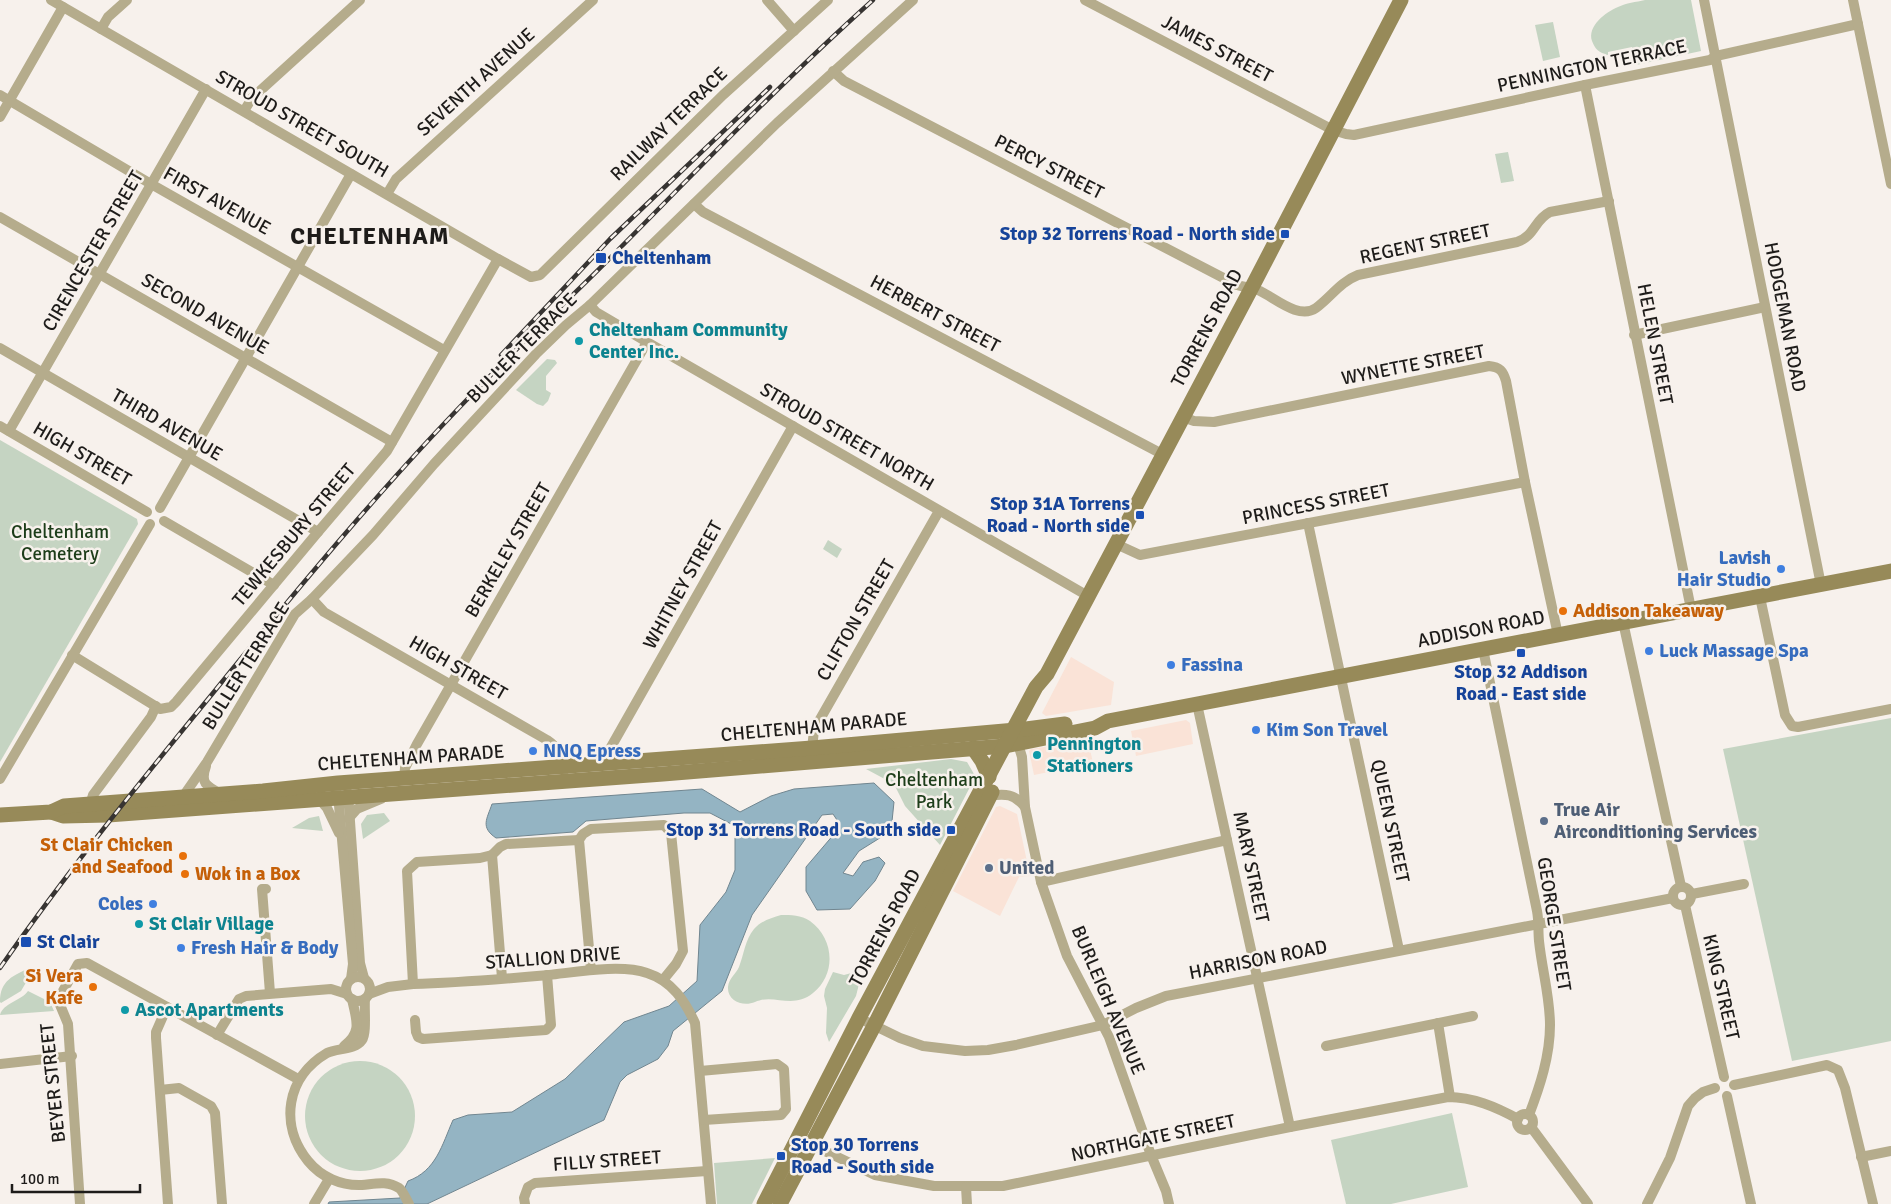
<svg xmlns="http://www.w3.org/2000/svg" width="1891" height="1204" font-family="Signika,sans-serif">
  <rect width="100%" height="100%" fill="#f7f1ec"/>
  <g fill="#fae3d7">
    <path d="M1071,657L1114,682L1111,705L1046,716L1042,713Z"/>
    <path d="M1186,720L1190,723L1193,744L1136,756L1131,731Z"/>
    <path d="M1088,740L1093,763L1034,775L1029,751L1031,749Z"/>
    <path d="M1000,806L1017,814L1030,876L1019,877L1000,916L953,891L996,807Z"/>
  </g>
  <g fill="#c5d4c2">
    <path d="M1645,0H1691L1701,51L1636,65L1632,47L1608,52V55C1599,53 1595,49 1592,41C1587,26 1606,12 1618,7C1626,3 1636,2 1645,0Z"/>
    <path d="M1553,22L1560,57L1543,61L1535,25Z"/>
    <path d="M1508,152L1514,181L1501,183L1495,154Z"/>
    <path d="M547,359L555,360L557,363L546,376V390L551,393L548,401L543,406L537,404L516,390Z"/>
    <path d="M0,440L137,519L138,524L0,762Z"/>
    <path d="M828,540L842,549L837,558L823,549Z"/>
    <path d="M1891,718V1041L1792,1061L1723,749Z"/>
    <path d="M951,759L967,762L974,774L971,785L940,845L905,806L894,784L866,769Z"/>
    <path d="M384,813L390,821L363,839L361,824L367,815Z"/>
    <path d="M319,816L323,831L292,828L309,818Z"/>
    <path d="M781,915C791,915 801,915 810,921C834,938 837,974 813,993C792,1010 774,993 755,1002C743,1007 727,1001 728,987C729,978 736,974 739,967C744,954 745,940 754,929C761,921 771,918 781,915Z"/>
    <path d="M31,967L34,969L21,991L1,1003L0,1002C0,980 13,976 31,967Z"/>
    <path d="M859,971V984L856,996L829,1042L826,1033L827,1008L824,996L825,989L833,972L844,975Z"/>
    <path d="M28,991L50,1002L54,1011L0,1015C3,1003 21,1001 28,991Z"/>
    <circle cx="360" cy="1116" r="55"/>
    <path d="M1452,1113L1468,1187L1391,1204H1346L1331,1140Z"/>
    <path d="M775,1158L752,1204H717L714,1163Z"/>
  </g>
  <path fill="#94b4c3" stroke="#718690" d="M874,783L894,802L891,831L859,851L843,873L853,876L863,862L879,857L885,863L875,881L850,909L817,910L806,891V867L835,833L839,823L833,814L822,815L752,915L722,991L673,1031L668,1046L658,1059L627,1075L620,1082L604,1120L427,1204H328L329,1202L400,1198L408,1181C436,1171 442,1145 453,1120L468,1115L512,1112L565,1079L624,1022L669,1006L697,981L700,925L726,892L735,870V826L710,813H684L586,821L573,832L496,838C480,827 487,819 492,804L702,789L740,812L771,796L794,789Z"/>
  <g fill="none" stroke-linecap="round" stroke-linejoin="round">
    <g stroke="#b5ac8c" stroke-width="10">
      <path d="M51,0L498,259L531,277L540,275L723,95L828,0"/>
      <path d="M767,0L794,31"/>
      <path d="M1085,0L1333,130L1346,134L1354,135L1585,85L1710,60L1716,56L1858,24"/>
      <path d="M1704,0L1821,585"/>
      <path d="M1853,0L1891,184"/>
      <path d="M101,29L108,17L127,0"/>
      <path d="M833,71L844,81L1237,285C1244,287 1253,288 1260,291C1275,298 1299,320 1316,308C1331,297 1340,282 1358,275L1517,242C1535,236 1534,220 1550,212L1609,201"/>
      <path d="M1585,85L1691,609"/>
      <path d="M0,95L151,184L444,350"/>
      <path d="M244,111L252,98L360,0"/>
      <path d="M0,117L63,7"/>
      <path d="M387,194L396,179L593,0"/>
      <path d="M694,204L703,212L1162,454"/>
      <path d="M0,217L392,442"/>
      <path d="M590,305L596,312L647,342L1088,596"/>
      <path d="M1634,335L1765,307"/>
      <path d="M0,348L318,532"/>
      <path d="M1182,417L1194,421L1214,422L1489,366C1500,367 1503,371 1506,381L1525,482L1558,635"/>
      <path d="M0,426L147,512"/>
      <path d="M9,431L206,89"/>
      <path d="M160,508L351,174"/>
      <path d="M164,521L274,585"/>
      <path d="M1308,523L1399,950"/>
      <path d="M1116,544L1140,555L1525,482"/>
      <path d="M1760,597L1785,715L1792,726L1798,727L1891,709"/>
      <path d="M312,599L324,612L547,740C559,748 563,757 564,771"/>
      <path d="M1623,622L1681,886"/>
      <path d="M1483,649L1537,911C1539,921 1538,931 1539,941C1542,970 1550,997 1550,1025C1550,1056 1540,1086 1529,1115"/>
      <path d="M72,655L160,709L171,707L176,702L318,532L387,451L498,259"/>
      <path d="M1197,704L1290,1127"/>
      <path d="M1018,744L1022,757L1025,807L1041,882L1067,956L1109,1037L1151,1155L1166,1191L1169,1204"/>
      <path d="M812,748L814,731L819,721L939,511"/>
      <path d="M608,763L611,747L793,426"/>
      <path d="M206,766C200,783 206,786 221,794"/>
      <path d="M0,779L150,524"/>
      <path d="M404,779L405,768L417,744L647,342"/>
      <path d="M348,793L360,963L364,978"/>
      <path d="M338,794L353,964L351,979"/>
      <path d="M989,796C1005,793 1015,794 1025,807"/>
      <path d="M182,798L207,762L295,614L312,599L373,535L434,464L536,354L566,325L590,305L777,123L913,0"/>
      <path d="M320,800L327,808L339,833"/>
      <path d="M90,805L93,795L151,717L156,706"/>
      <path d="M349,818L357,809L381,799"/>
      <path d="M1041,882L1227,840"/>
      <circle cx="1682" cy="896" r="9"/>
      <path d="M266,889H262L270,993"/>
      <path d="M1692,894L1744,884"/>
      <path d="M1685,905L1724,1077"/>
      <path d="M591,970L579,840L583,834L591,829L664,825L671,833L683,951L676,964L663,980"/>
      <circle cx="358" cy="989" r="12"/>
      <path d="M502,978L492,855L500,847L506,844L579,840"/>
      <path d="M413,984L407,871L417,862L480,858L492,855"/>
      <path d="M369,994L388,987L413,984C458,983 504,979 549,975C577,972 621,964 647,973C672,981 685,1001 695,1023L711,1204"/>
      <path d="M365,999C364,1009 367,1033 362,1040C355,1050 337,1048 327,1053C286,1077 279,1125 308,1161C321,1177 341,1186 362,1185C374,1184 387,1180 399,1188C403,1191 406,1199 409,1204"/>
      <path d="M167,1007L156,1032V1038L168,1204"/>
      <path d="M859,1018L900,1038L923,1046L965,1051L988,1050L1016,1045L1103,1025L1136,1008L1166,996L1673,898"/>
      <path d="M415,1020L416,1032L418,1037L423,1039L546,1030L551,1025L547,975"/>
      <path d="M1438,1023L1450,1097"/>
      <path d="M217,1035L239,999L246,996L331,989L347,994"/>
      <path d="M344,1046C363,1032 356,1019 352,999"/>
      <path d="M1326,1046L1473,1016"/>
      <path d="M0,1064L72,1056"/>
      <path d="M700,1071L777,1064L784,1069L786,1109L781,1115L704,1120"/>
      <path d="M1734,1085L1827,1065L1838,1070L1845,1088L1873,1204"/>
      <path d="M160,1090L179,1088L211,1106L215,1113L222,1204"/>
      <path d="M1727,1096L1751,1204"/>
      <circle cx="1525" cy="1122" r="8"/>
      <path d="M1531,1127L1588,1204"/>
      <path d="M806,1142L875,1175L934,1186H1003L1290,1127L1448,1097C1473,1097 1496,1107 1518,1119"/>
      <path d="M1861,1157L1891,1151"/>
      <path d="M966,1187L967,1204"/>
      <path d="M80,1204L68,1024L58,1000L78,964L87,963L298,1079"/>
      <path d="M314,1204L329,1179"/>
      <path d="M525,1204L524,1198L528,1187L535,1183L707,1171"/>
      <path d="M1647,1204L1670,1158L1688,1106L1695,1098L1703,1092L1715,1088"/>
    </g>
    <g stroke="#978a59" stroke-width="15">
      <path d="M973,748L982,761L989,777"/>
      <path d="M51,812L63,816L108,815L663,774L1005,746L1095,728L1108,721L1197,704L1891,571"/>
      <path d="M0,815L51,812L64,806L263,791L338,783L812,748L1026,729L1065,724"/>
      <path d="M764,1204L859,1018L1036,687L1047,674L1251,289L1401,0"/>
      <path d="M780,1204L874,1026L992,792"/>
    </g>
    <defs>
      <g id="rail">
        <path d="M501,355L610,239L770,87"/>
        <path d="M0,968C66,873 140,782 213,693C301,584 391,476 489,377C532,333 577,292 620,248C703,164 785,79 873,0"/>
      </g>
    </defs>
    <use href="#rail" stroke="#373432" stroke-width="4.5"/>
    <use href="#rail" stroke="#f7f1ec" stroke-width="2.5" stroke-dasharray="8" stroke-linecap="butt"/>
  </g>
  <g fill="#1a4fb4" stroke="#f7f1ec" stroke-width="2">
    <rect x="1280" y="229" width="10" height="10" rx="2.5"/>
    <rect x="595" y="252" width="12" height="12" rx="2.5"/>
    <rect x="1135" y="510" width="10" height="10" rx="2.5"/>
    <rect x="1516" y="648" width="10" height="10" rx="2.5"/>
    <rect x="946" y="825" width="10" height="10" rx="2.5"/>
    <rect x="20" y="936" width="12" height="12" rx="2.5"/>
    <rect x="776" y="1151" width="10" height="10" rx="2.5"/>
  </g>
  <g fill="#0f9aa8" stroke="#f7f1ec" stroke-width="2">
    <circle cx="579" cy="341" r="5"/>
    <circle cx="1037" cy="755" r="5"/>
    <circle cx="139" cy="924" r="5"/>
    <circle cx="125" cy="1010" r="5"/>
  </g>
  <g fill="#3f7fe0" stroke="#f7f1ec" stroke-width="2">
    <circle cx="1781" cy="569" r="5"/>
    <circle cx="1649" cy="651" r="5"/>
    <circle cx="1171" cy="665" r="5"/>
    <circle cx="1256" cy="730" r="5"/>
    <circle cx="533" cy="751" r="5"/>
    <circle cx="153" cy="904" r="5"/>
    <circle cx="181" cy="948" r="5"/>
  </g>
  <g fill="#e8710a" stroke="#f7f1ec" stroke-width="2">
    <circle cx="1563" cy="611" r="5"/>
    <circle cx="183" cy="856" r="5"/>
    <circle cx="185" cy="874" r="5"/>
    <circle cx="93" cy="987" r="5"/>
  </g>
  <g fill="#5c6f8a" stroke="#f7f1ec" stroke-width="2">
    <circle cx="1544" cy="821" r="5"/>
    <circle cx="989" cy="868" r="5"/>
  </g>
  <g text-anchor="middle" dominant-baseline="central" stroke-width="5" stroke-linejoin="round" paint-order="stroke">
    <g font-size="19" fill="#1e1c1a" stroke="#f7f1ec">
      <text transform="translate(1217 49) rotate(28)">JAMES STREET</text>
      <text transform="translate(1592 66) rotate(-12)">PENNINGTON TERRACE</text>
      <text transform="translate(476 82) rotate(-42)">SEVENTH AVENUE</text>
      <text transform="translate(302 124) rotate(30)">STROUD STREET SOUTH</text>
      <text transform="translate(669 124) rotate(-44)">RAILWAY TERRACE</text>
      <text transform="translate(1049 167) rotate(27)">PERCY STREET</text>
      <text transform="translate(217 201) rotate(29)">FIRST AVENUE</text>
      <text transform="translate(1425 244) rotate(-12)">REGENT STREET</text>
      <text transform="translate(93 251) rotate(-60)">CIRENCESTER STREET</text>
      <text transform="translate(205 314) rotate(30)">SECOND AVENUE</text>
      <text transform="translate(935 314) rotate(28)">HERBERT STREET</text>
      <text transform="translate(1785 317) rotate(79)">HODGEMAN ROAD</text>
      <text transform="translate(1207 328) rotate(-62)">TORRENS ROAD</text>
      <text transform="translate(1655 344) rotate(79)">HELEN STREET</text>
      <text transform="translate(522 348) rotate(-45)">BULLER TERRACE</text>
      <text transform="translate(1413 365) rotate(-11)">WYNETTE STREET</text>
      <text transform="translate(167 425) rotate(30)">THIRD AVENUE</text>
      <text transform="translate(847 437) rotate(30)">STROUD STREET NORTH</text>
      <text transform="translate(82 454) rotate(30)">HIGH STREET</text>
      <text transform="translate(1316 504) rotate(-11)">PRINCESS STREET</text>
      <text transform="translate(294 535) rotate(-50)">TEWKESBURY STREET</text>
      <text transform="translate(508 550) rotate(-60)">BERKELEY STREET</text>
      <text transform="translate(683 585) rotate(-61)">WHITNEY STREET</text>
      <text transform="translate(856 620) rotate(-60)">CLIFTON STREET</text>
      <text transform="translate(1481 629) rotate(-11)">ADDISON ROAD</text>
      <text transform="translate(246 666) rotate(-58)">BULLER TERRACE</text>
      <text transform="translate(458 668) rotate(30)">HIGH STREET</text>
      <text transform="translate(814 727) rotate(-5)">CHELTENHAM PARADE</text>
      <text transform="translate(411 758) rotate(-4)">CHELTENHAM PARADE</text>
      <text transform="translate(1390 821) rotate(78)">QUEEN STREET</text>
      <text transform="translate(1251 867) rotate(78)">MARY STREET</text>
      <text transform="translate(1554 924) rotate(81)">GEORGE STREET</text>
      <text transform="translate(885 928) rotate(-62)">TORRENS ROAD</text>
      <text transform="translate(553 958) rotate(-4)">STALLION DRIVE</text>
      <text transform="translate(1258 960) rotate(-11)">HARRISON ROAD</text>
      <text transform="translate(1721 987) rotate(77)">KING STREET</text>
      <text transform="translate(1108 1000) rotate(67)">BURLEIGH AVENUE</text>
      <text transform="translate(53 1083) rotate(-96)">BEYER STREET</text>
      <text transform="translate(1153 1138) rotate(-12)">NORTHGATE STREET</text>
      <text transform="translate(607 1161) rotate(-4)">FILLY STREET</text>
    </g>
    <g font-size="19" font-weight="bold" fill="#164399" stroke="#f7f1ec" text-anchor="end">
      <text x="1275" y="234">Stop 32 Torrens Road - North side</text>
      <text x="612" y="258" text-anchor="start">Cheltenham</text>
      <text x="1130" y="504">Stop 31A Torrens<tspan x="1130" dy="22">Road - North side</tspan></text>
      <text x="1521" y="672" text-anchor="middle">Stop 32 Addison<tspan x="1521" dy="22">Road - East side</tspan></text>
      <text x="941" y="830">Stop 31 Torrens Road - South side</text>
      <text x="37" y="942" text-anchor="start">St Clair</text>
      <text x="791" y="1145" text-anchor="start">Stop 30 Torrens<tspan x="791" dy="22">Road - South side</tspan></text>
    </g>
    <g font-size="19" font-weight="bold" fill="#0d838f" stroke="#f7f1ec" text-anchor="start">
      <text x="589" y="330">Cheltenham Community<tspan x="589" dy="22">Center Inc.</tspan></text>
      <text x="1047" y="744">Pennington<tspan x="1047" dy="22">Stationers</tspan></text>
      <text x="149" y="924">St Clair Village</text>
      <text x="135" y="1010">Ascot Apartments</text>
    </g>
    <g font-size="19" fill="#1d3d19" stroke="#f7f1ec">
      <text x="60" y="532">Cheltenham<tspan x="60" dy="22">Cemetery</tspan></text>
      <text x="934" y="780">Cheltenham<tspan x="934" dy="22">Park</tspan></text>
    </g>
    <g font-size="19" font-weight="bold" fill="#366cbe" stroke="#f7f1ec" text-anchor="start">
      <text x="1771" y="558" text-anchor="end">Lavish<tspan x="1771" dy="22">Hair Studio</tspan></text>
      <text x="1659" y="651">Luck Massage Spa</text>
      <text x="1181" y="665">Fassina</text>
      <text x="1266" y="730">Kim Son Travel</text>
      <text x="543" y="751">NNQ Epress</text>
      <text x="143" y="904" text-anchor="end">Coles</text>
      <text x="191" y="948">Fresh Hair &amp; Body</text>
    </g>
    <g font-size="19" font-weight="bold" fill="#c56008" stroke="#f7f1ec" text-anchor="start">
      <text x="1573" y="611">Addison Takeaway</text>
      <text x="173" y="845" text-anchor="end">St Clair Chicken<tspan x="173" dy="22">and Seafood</tspan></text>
      <text x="195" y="874">Wok in a Box</text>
      <text x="83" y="976" text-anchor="end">Si Vera<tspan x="83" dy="22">Kafe</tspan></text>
    </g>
    <g font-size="19" font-weight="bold" fill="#4e5e75" stroke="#f7f1ec" text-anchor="start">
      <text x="1554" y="810">True Air<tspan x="1554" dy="22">Airconditioning Services</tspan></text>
      <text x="999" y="868">United</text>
    </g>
    <g font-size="24" font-weight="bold" letter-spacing="1" fill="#1e1c1a" stroke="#f7f1ec">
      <text x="370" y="236">CHELTENHAM</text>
    </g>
  </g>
  <path d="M12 1184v8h128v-8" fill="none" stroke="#1e1c1a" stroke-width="2.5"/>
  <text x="20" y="1184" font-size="15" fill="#1e1c1a" stroke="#f7f1ec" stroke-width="4" paint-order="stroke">100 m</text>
</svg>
